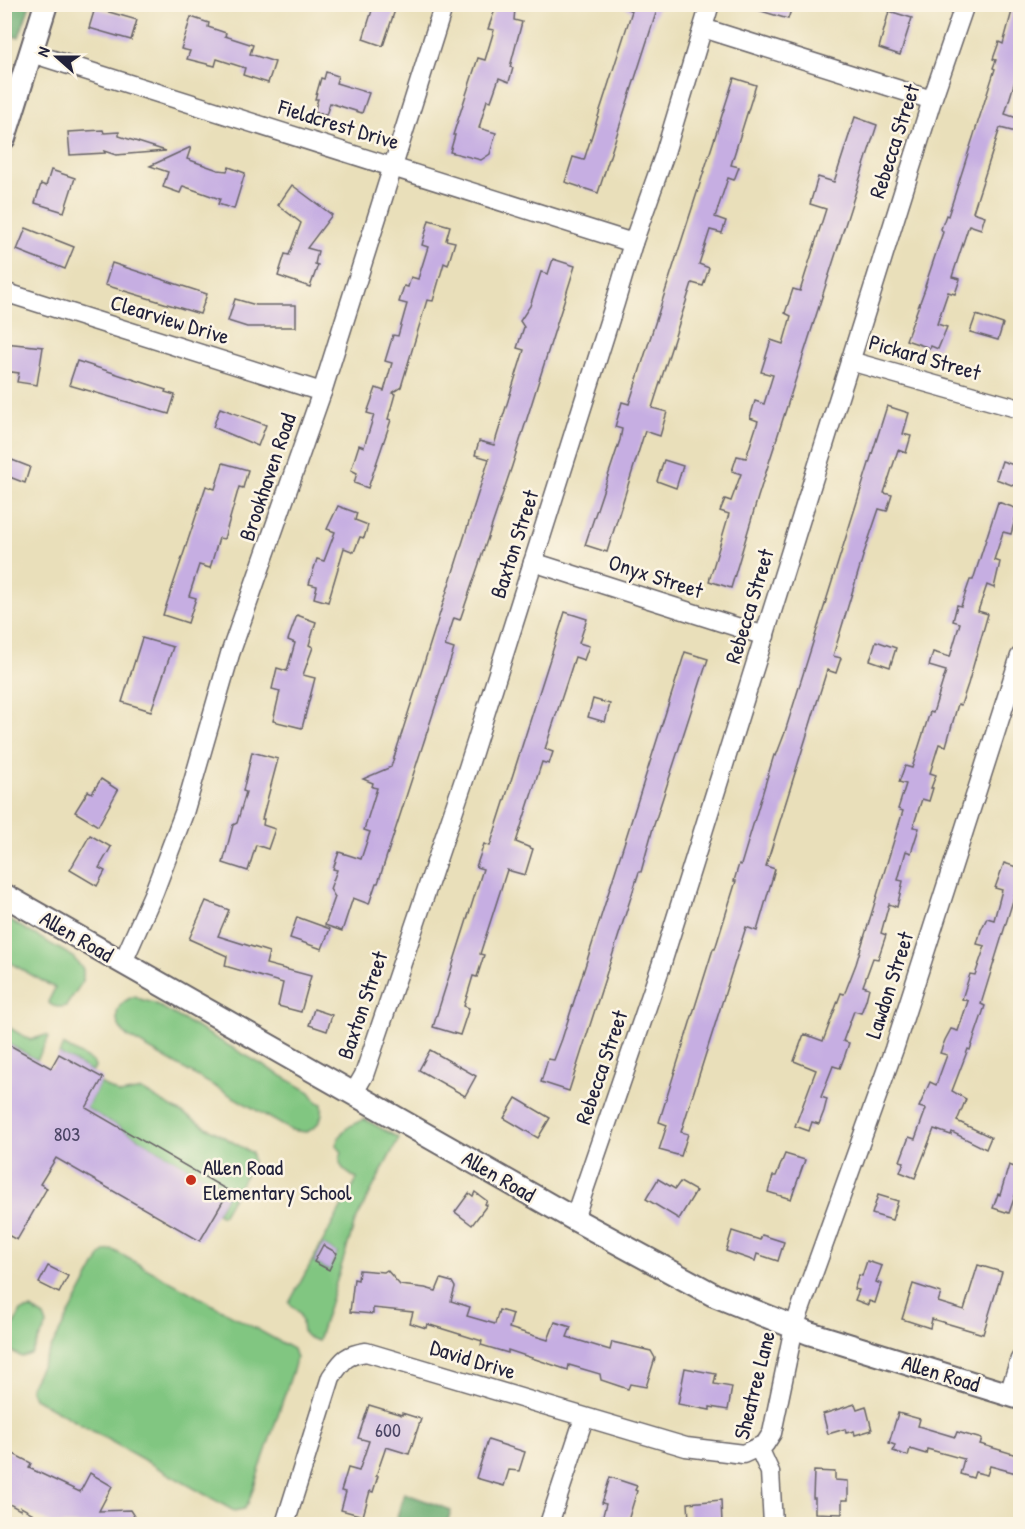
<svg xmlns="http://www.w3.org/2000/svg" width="1025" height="1529" font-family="'Patrick Hand',sans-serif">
  <rect width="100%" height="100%" fill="#fcf5e5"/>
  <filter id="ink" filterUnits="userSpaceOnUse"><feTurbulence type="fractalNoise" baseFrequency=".0167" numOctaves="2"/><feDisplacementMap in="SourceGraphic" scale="12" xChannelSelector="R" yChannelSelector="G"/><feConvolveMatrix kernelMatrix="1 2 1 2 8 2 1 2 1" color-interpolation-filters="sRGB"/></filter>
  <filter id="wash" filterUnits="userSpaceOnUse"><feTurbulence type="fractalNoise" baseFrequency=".008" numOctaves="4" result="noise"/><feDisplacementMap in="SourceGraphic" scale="24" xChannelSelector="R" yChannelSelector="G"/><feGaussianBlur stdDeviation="1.35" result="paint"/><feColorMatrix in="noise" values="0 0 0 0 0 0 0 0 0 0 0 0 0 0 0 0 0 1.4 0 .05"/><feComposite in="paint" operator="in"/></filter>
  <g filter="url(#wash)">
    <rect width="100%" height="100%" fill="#e9dfba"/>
    <g fill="#81c681" stroke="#52745e" stroke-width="1.5" fill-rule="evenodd">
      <path d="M4,917L72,956L83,969V981L66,1006C59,1008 53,1008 48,1002L55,988L5,960Z"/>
      <path d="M136,996L140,999L154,1003L310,1092L317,1102L322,1104C324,1117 318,1128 306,1132L291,1130L128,1037C111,1022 113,1003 136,996Z"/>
      <path d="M5,1025L30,1040L46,1035L49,1037L37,1060L5,1042Z"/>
      <path d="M63,1045L93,1062L95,1067L92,1072L59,1054Z"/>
      <path d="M100,1083L120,1094L142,1090L252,1153L253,1162L222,1216L217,1213L229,1191L86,1108Z"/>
      <path d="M364,1119L399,1138L355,1222L318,1341C296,1335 306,1330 300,1315C298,1310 293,1307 289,1303L357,1179C346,1172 335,1166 342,1152L336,1145C341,1128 351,1126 364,1119ZM323,1245L337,1253L328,1270L314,1262Z"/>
      <path d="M113,1250L293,1349L296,1358L294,1367L248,1504L244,1509L234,1511L34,1398L30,1389L31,1385L101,1255L106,1251Z"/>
      <path d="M31,1309L44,1317L47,1325L31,1354L22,1357L7,1349L6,1340L21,1311Z"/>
    </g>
    <g fill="#68ab6f" stroke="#456655" stroke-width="1.5">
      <path d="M5,4L30,5L19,37L5,36Z"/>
      <path d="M404,1493L451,1510L447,1524H395Z"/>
    </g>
    <g id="blocks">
      <g fill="#c6aee2">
        <path d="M374,4H397L383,46L363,39Z"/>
        <path d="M497,4L515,9L514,20L522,22L510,67L513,68L509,82L499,78L491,101L487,100L479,128L496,133L490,154L481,160L450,152L455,135H453L478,58L485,60L494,30L488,29Z"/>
        <path d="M617,4H659L598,193L565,182L573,157L584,160L632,11Z"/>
        <path d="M751,4H793L788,19L751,8Z"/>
        <path d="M1014,4H1020V75L1017,74L1005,114L1020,119V133L1000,128L973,212L985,216L981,229L969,225L952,277L960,279L955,294L948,292L937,324L947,327L938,349L931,346L930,348L906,340L926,286H925L943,232L941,229L946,215L948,216L995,69L993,68L996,60L993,59L999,42L1003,44Z"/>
        <path d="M95,8L137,20L131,40L89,28Z"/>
        <path d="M889,11L912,18L900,55L879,48Z"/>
        <path d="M191,17L209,23L208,27L226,33L225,36L253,45L250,54L275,62L268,83L243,75L245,68L217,59L215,66L187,59L190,51L181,49Z"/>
        <path d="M326,72L338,76L336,83L369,93L362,113L330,103L326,115L314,112L318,99H315L321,78L324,79Z"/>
        <path d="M734,78L756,85L731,165L739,167L734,180L728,178L715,217L726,221L722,233L710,230L699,264L709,268L703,286L692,283L652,408L667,412L660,436L645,431L607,552L585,545L620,440L622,429L615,427L622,402L629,404Z"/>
        <path d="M855,117L877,125L758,497L731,588L709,581L729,514L720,511L725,499L731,501L741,474L732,471L737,456L746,458L758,421L750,418L755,401L764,404L773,375L761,372L771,340L783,344L791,316L785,313L793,289L800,291L826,209L810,204L818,177L834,182Z"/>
        <path d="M103,130L104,133L119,132V136L166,151L116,155L104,151L105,153L70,155L68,132Z"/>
        <path d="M191,147L187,159L218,170L227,171L229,167L245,173L234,209L218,204L220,199L183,186L180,193L163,187L168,172L150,166Z"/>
        <path d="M51,170L75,178L64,212L35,203L41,184L46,186Z"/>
        <path d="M292,185L332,215L307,248L318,251L315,264L318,265L310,287L278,276L285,254L289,255L301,223L278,205Z"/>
        <path d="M429,220L450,226L446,240L455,242L448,265L444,263L433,301L427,300L401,387L392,393L395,394L388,419L391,420L368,488L354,483L357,473L351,470L359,445L364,447L374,415L367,413L376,388L384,391L392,363L385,361L393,335L398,336L407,304L399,302L404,286L408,287L411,277L418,279L428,247L422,245Z"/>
        <path d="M26,228L74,247L65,269L17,250Z"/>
        <path d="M553,259L575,266L512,466L460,620L454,618L445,646L454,649L378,883H376L369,904L353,898L342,931L325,925L335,897L330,889L337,870L333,869L339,852L361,859L370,832L364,830L377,788L372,787L373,783L363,779L391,767L489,459L475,455L479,441L494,445L524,350L517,348L524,327L520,321L530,306L541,272L548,274Z"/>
        <path d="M112,263L207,294L200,314L105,285Z"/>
        <path d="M235,299L256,305H296V327H247L228,321Z"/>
        <path d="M976,315L1003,324L998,340L970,332Z"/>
        <path d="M4,343L43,347L37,385L17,382L19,373L4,371Z"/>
        <path d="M77,361L166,390L165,392L175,395L169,414L69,385Z"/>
        <path d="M887,406L909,413L903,434L911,436L906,453L898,450L884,493L892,495L887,511L879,509L864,553L833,656L841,658L836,673L827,670L810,725L766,866L775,869L764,907L757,931L746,927L681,1132L688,1134L681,1156L659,1150L667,1125L659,1122L713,949H715L736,881H734L739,864L741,865L774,755L776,756L784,735Z"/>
        <path d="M220,408L266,425L258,446L213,427Z"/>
        <path d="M12,460L30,467L25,483L7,476Z"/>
        <path d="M664,460L683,466L676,488L657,481Z"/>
        <path d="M1002,461L1020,467V475L1017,487L996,479Z"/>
        <path d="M223,463L248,470L243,488L239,487L224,539L219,538L210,568L199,565L189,596L196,598L188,623L163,615L206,486L215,489Z"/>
        <path d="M998,502L1018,509L1011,534L1003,532L994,560L1000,562L994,588L987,585L978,611L988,614L968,684L961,705L958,704L946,746L939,744L930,773L936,775L931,788H933L929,801L922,799L913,827L919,828L911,853L906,851L898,880L903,881L897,907L889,904L881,933L886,935L878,959L873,958L863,986L869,988L866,1000L861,1013L854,1011L843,1041L849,1043L845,1055L840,1068L833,1066L821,1097L827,1099L824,1111L819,1124L812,1122L809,1131L795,1126L816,1070L794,1061L804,1034L823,1041L841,993L844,994L846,990L856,964L903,811L898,809L906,784L899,782L905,766L912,768L930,712L933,713L946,671L929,666L933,652L950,657L960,623L953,621L957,605L961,606L970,580H973Z"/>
        <path d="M338,506L357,513L355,520L368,525L364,538L360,537L354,552L344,548L328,602L314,598L317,586L309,584L317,559L324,561L335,532L327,529Z"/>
        <path d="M565,612L587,619L579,643L589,646L584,660L575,657L545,749L553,752L549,764L542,762L516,842L533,849L525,875L507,870L480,954L484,955L477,977L473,976L464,1006L469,1008L460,1035L433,1027L483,869L476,867L484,844L490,846Z"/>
        <path d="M297,615L316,622L309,645L313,647L303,675L315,678L302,728L273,721L280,691L272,689L277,668L287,671L295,643L288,640Z"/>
        <path d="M142,638L173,647L151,711L122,702Z"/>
        <path d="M876,641L896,648L890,667L870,660Z"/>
        <path d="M685,652L708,659L653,828L641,872H639L569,1091L541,1082L548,1059L554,1060L562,1039Z"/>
        <path d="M593,699L610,704L605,722L588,717Z"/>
        <path d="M252,752L278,759L262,819H264L263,825L275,829L268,849L256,845L248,871L223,863L233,825L237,823L246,792L243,791Z"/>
        <path d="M101,779L118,790L98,826L75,812L88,791L92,793Z"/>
        <path d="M90,835L111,847L99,868L105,871L97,886L70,870Z"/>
        <path d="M1004,863L1020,868V878L981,1004L985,1006L970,1050L968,1049L952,1091L966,1099L957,1121L991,1137L986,1149L952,1132L951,1135L934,1129L915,1178L900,1172L904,1162L900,1161L909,1137L915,1139L926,1109L919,1107L930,1082L936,1085L947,1055L940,1053L945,1040L951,1029L958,1031L968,1001L962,999L970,974L975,975L985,946L977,944L981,930L987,918L994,920L1002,890L995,888Z"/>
        <path d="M206,901L229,910L218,936L269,952L266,964L311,976L301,1012L278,1006L283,983L225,966L227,956L189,939Z"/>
        <path d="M297,917L330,929L322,949L290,938Z"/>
        <path d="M314,1009L332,1015L327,1031L309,1025Z"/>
        <path d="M4,1042L51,1068L59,1054L103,1078L86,1108L229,1191L200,1241L56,1158L40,1184L47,1188L17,1240L4,1233Z"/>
        <path d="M430,1050L476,1076L465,1096L419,1070Z"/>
        <path d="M516,1098L550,1118L538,1138L504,1118Z"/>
        <path d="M785,1154L805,1160L791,1199L768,1192L773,1176H776Z"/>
        <path d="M1009,1165L1020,1169V1194L1016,1193L1009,1213L993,1208L998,1194L1000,1195Z"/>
        <path d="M658,1179L675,1189L680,1182L696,1191L679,1219L646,1199Z"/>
        <path d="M475,1192L487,1201L485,1204L487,1205L472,1225L455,1212L469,1193L473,1196Z"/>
        <path d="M878,1195L898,1201L892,1220L872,1214Z"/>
        <path d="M732,1231L760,1240L762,1235L784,1242L778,1261L757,1254L755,1261L726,1251Z"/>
        <path d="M323,1245L337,1253L329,1270L314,1262Z"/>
        <path d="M867,1261L882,1266L876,1282L881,1284L875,1303L869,1301L868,1305L855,1300L859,1290L854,1289L859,1275L862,1276Z"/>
        <path d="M978,1265L1002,1272L983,1334L932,1319L930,1328L902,1319L913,1284L941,1293L938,1302L964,1310Z"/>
        <path d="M48,1266L68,1276L59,1293L39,1283Z"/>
        <path d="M359,1270L384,1272L387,1270L400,1285L425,1288L436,1291L441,1279L452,1282L455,1287L451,1301L470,1307L467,1316L495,1324L499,1310L513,1314L509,1328L548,1340L555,1322L571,1327L567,1337L610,1350L612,1342L651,1351L655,1358L646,1387L630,1384L628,1389L601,1380L600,1374L569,1365L568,1370L508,1350V1353L481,1345L482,1341L427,1324L426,1328L410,1323L413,1312L373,1308V1314L350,1312L354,1279L358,1280Z"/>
        <path d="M685,1368L716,1374L714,1384L732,1387L728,1410L710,1407V1410L678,1404Z"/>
        <path d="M855,1404L857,1409L866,1406L872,1430L855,1435L854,1431L846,1433L845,1429L828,1434L823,1414Z"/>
        <path d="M369,1405L402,1415V1413L421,1419L409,1454L386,1447L376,1476H378L373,1492L370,1491L363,1516L341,1510L346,1492L341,1491L348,1468L359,1471L369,1441L358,1438Z"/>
        <path d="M898,1413L920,1419L918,1426L955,1437L957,1432L982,1439L980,1444L1020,1456V1474L990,1466L987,1475L975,1472L973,1478L960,1474L964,1459L927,1449L926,1454L910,1449L908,1456L893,1451L895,1445L889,1443Z"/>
        <path d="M488,1440L525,1452L519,1471L509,1470L504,1486L476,1478Z"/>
        <path d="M4,1449L31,1463L29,1468L80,1492L90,1473L112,1486L99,1511L130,1510L139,1524H51L21,1507L20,1510L4,1501Z"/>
        <path d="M814,1471L835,1472V1480L848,1481V1500H842V1514L815,1513V1498H813Z"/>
        <path d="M610,1477L637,1486L635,1490L637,1491L627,1524H619L602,1519L606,1504L602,1503Z"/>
        <path d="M721,1500L722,1524H695L694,1519L689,1520L688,1503Z"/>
      </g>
    </g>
  </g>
  <g filter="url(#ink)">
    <use href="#blocks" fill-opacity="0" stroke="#686467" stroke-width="1.5"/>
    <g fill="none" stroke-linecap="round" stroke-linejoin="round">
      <defs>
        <g id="minor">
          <path d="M703,28L932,100"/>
          <path d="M31,53L633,243"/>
          <path d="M4,292L322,392"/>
          <path d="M850,361L1020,409"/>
          <path d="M533,562L765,636"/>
          <path d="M123,962L154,892L184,813L230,654L322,392L444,4"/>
          <path d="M353,1094L364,1075L468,768L615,303L633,243L664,156L710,4"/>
          <path d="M574,1219L661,966L932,100L965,4"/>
          <path d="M1009,1394L1020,1359"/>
          <path d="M759,1448L770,1472L773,1524"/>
          <path d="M285,1524L331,1377C343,1360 345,1355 366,1352L686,1447L743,1454L765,1444L772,1433L794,1327L894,1049L1020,656"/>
          <path d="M549,1524L584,1418"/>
        </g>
        <g id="tertiary">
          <path d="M4,138L46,4"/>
          <path d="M4,895L574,1219L714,1295L809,1333L1020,1398"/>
        </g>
      </defs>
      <use href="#minor" stroke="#686467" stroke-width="21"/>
      <use href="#tertiary" stroke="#686467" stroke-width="26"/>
      <use href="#minor" stroke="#fff" stroke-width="18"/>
      <use href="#tertiary" stroke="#fff" stroke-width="22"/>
    </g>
  </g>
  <circle fill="#c8321e" stroke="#fcf5e5" stroke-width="2" cx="191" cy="1180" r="6"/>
  <g text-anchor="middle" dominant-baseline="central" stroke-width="5" stroke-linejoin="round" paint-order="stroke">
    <g font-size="20" fill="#4b4565">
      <text x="67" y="1133">803</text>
      <text x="388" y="1429">600</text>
    </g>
    <g font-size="22" fill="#22223b" stroke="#fcf5e5">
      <text transform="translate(339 124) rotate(17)">Fieldcrest Drive</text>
      <text transform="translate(894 141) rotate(-72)">Rebecca Street</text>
      <text transform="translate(170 319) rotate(17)">Clearview Drive</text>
      <text transform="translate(925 357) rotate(16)">Pickard Street</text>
      <text transform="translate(267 477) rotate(-71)">Brookhaven Road</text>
      <text transform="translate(514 544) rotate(-72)">Baxton Street</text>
      <text transform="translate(656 576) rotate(18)">Onyx Street</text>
      <text transform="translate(749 606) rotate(-73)">Rebecca Street</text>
      <text transform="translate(77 936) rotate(30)">Allen Road</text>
      <text transform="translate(889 985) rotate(-72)">Lawdon Street</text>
      <text transform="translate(362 1005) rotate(-71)">Baxton Street</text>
      <text transform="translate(601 1067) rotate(-71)">Rebecca Street</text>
      <text transform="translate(499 1176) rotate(30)">Allen Road</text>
      <text transform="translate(473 1359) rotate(17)">David Drive</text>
      <text transform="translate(941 1373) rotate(17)">Allen Road</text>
      <text transform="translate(754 1385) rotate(-76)">Sheatree Lane</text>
    </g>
    <g font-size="22" fill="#22223b" stroke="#fcf5e5" text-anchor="start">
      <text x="203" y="1167">Allen Road<tspan x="203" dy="25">Elementary School</tspan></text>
    </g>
  </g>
  <rect width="1025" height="1529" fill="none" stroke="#fcf5e5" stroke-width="24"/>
  <g transform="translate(57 57) rotate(291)" stroke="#fcf5e5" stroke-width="4.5" paint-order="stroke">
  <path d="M0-4.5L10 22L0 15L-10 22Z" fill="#22223b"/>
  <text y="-9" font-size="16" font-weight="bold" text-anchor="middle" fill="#22223b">N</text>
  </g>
</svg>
